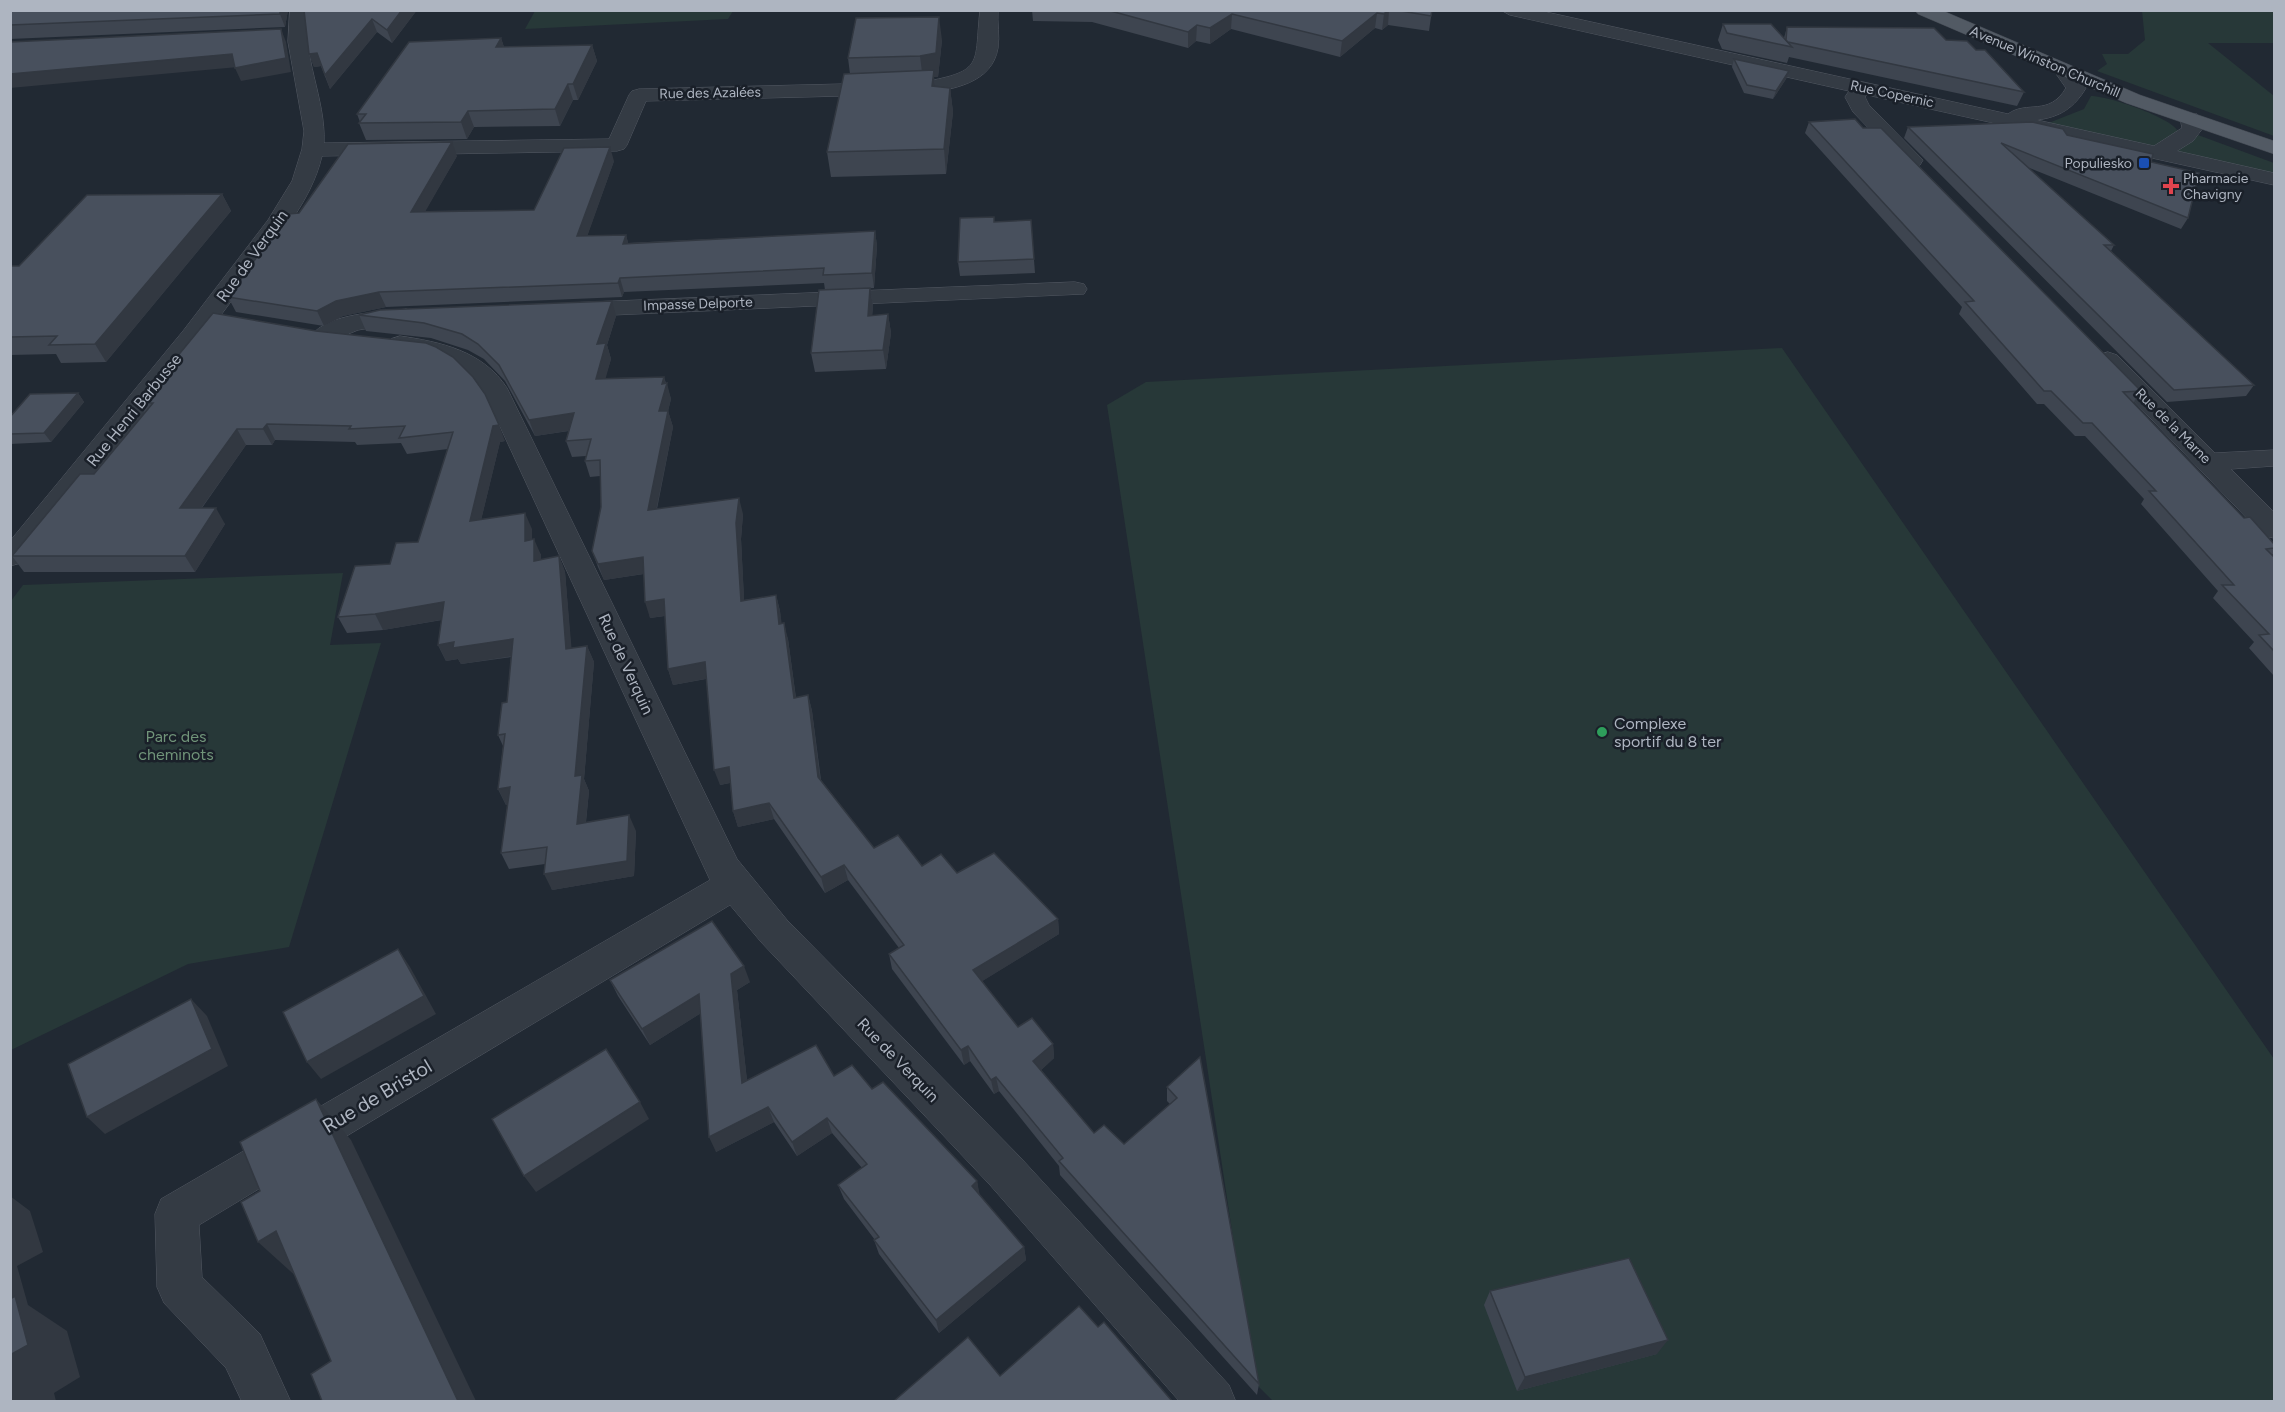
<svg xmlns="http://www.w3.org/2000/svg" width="2285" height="1412" font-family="Figtree,sans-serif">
  <rect width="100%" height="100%" fill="#212933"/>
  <g fill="#273838">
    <path d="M535,11V10L733,11L728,19L525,29Z"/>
    <path d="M2142,11H2274V43H2208L2274,96V136L2097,71L2107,64L2102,54H2128L2145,40Z"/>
    <path d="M2091,96C2108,96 2170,117 2178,131L2168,141L2147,149L2046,124L2084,109Z"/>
    <path d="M2198,135L2274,163V173L2174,153Z"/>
    <path d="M1782,348L2274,1059V1401H1273L1255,1383L1107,405L1146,382Z"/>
    <path d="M343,573L330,645L381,643L289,947L188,964L11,1050V601L23,585Z"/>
  </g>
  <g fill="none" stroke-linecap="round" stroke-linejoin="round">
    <defs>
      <g id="minor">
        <path d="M290,10H308C301,56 326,98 324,143L609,139L629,95L632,91L639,89L923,82C985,71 974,64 980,10H998C997,23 1000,36 998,48C992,84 952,89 923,94L646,101L627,145L624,149L617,151L322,156C311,203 275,242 247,280C180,371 109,460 38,549L21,563L10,566V541L183,331L268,220L292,181L302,149L304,131L288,42Z"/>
        <path d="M1501,10H1537L2008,114C2027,100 2049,117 2066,88L2054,71L2064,65L2071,67L2086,88C2074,108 2060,117 2037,120L2154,146L2182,128L2180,118L2183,114H2197L2203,128L2193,141L2177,151L2274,173V185L1867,95L1865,97L1869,105L1923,160L1920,165H1904L1853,112L1845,97L1849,91L1510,15Z"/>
        <path d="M1075,282L1084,284L1087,289L1084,294L568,317L559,315L556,310L559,305L568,303Z"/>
        <path d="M406,309L415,311L418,316L415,321L358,330L324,344L315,341L311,336C327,313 381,312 406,309Z"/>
        <path d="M400,336C441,342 483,351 507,388L737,859L787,920L1020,1157L1229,1385L1236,1402H1180L990,1185L761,942L730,905L199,1225L202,1277L260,1334L291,1402H242L226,1368L164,1303L157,1287L155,1214L161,1199L710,880L484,392C464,359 424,358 391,349L387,344L391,339Z"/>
        <path d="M2108,352L2117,355L2215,453L2274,450V466L2231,469L2274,512V538L2264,536L2099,365L2095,360L2099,355Z"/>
      </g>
      <path id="major" d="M1915,10H1941L2140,95L2274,141V154L2126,103L1918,14Z"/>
    </defs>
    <use href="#minor" stroke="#525862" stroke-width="1"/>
    <use href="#major" stroke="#3e444e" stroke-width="1"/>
    <use href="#minor" fill="#343b44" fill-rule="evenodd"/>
    <use href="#major" fill="#525a64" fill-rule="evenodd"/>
  </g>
  <g fill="#3e4550">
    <path d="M10,10H288L285,27L10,39Z"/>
    <path d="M304,10H417L392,43L377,32L330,89L321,66L314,67L309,54Z"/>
    <path d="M1032,10H1432L1429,31L1388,25L1382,30L1375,28L1340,57L1231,29L1210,44L1196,41L1188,48L1092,22L1033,21Z"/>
    <path d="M1723,24L1784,38L1787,27L1946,40L1976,50L2024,92L2017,106L1789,57L1787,63L1722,49L1718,40Z"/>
    <path d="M501,38L504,47L592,45L597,61L578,100H573L560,126L474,127L467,139L366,140L359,123L360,122L357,114Z"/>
    <path d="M942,40L938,77H934L935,86L950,88L953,112L946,174L831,177L827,152L850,74L848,58Z"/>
    <path d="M1734,59L1789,71L1786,79L1773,99L1744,93L1732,67Z"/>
    <path d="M1809,122L1863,128L2141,391L2133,403L2244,518L2274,544V553L2272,555L2274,557V676L2249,648L2254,642L2213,598L2218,591L2141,504L2144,499L2085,436H2075L2044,404H2037L1959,314L1962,307L1805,133Z"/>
    <path d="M1908,127L2067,135L2151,162L2188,218L2181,229L2027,167L2114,245L2111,251L2254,385L2246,396L2167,402L1904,138Z"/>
    <path d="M457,156L425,211L534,210L614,161L587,236L626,235L628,243L875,231L877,246L874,288L825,290L824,283L624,292L622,297L386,307L343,316L324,326L236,312L228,297L299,213Z"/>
    <path d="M222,194L231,211L106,362L61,363L56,354L10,355V266H19Z"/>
    <path d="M1031,220L1035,273L960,276L958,262L994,222Z"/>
    <path d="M870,288L873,306L872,316L888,314L891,333L886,369L815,372L811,353Z"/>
    <path d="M213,313L505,441L500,442L481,520L532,529V540L541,555V560L559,556L565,572L571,648L587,646L594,662L584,779L589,791L586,822L636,831L634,876L552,890L545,864L509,869L501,853L508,804L506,805L498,789L503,746L498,735L507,702L511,657L461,664L458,659L446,661L438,645L442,620L383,630L347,633L338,617L390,564L418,542L448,449L407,454L401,443L357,445L355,442L275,440L272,445H246L202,508L225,524L195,572H24L12,556L94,474L145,413L139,403Z"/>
    <path d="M359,315L616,316L607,345L611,359L605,378L664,377L671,399L668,411L673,427L657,509L743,514L741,539L744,600L776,595L780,611L781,624L788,639L796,698L808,695L812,711L821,780L874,848L922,866L957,873L1058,919L1059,934L982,981L1018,1027L1053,1044L1054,1058L1041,1070L1094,1133L1124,1144L1170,1104L1167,1101V1087L1200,1057L1259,1384L1257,1395L1060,1175L1059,1166L999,1091L994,1094L970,1061L964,1065L892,969L889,954L899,948L848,880L825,893L774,819L738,827L733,811L730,783L720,785L706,679L673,685L668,669L665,616L650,618L644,574L604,580L598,567L592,551L601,507L600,476L590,477L585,461L586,456L572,457L566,441L569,431L535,436L505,381L484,359L468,350L431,338L366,331Z"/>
    <path d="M78,393L84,402L51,442L10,444V417Z"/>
    <path d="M610,980L750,982L737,990L747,1081L834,1076L872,1089L977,1181L979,1195L1024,1247L1026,1260L939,1333L879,1254L874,1240H875L844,1199L838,1185L862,1168L832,1133L797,1156L774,1122L716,1152L701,1013L650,1045L618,996Z"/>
    <path d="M1490,1291L1657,1354L1517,1391L1484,1305Z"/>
  </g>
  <g fill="#323841">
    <path d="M280,10H288L285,27L280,14Z"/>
    <path d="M402,10H417L392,43L387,30Z"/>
    <path d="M1388,10H1389L1388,25L1382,30L1384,14Z"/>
    <path d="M1377,13L1375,28L1340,57L1342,41Z"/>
    <path d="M1232,14L1231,29L1210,44V28Z"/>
    <path d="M939,17L942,40L938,77H934L936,94L923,80L920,56Z"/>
    <path d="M372,19L377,32L330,89L325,75Z"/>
    <path d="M1197,25L1196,41L1188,48V32Z"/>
    <path d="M281,29L286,42L291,72L241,81L235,68L238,67L10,88V74Z"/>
    <path d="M501,38L506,54L496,47Z"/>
    <path d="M592,45L597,61L578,100L573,84Z"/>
    <path d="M317,53L322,66L314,67L309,54Z"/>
    <path d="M1789,71L1786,79L1773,99L1776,91Z"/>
    <path d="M568,84L573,100L560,126L555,109Z"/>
    <path d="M950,88L953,112L946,174L944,149Z"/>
    <path d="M468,111L474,127L467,139L461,122Z"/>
    <path d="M452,142L457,156L417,226L411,212Z"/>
    <path d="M610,147L614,161L582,251L577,236Z"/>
    <path d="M222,194L231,211L106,362L95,344Z"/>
    <path d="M875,231L877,246L874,288L872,273Z"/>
    <path d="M626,235L630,249L623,244Z"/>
    <path d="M620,278L624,292L622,297L618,283Z"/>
    <path d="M870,288L873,306L871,334L868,316Z"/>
    <path d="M379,292L386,307L343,316L324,326L317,311L336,301Z"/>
    <path d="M612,301L616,316L607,345L611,359L601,395L596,379L597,344Z"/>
    <path d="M888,314L891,333L886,369L883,350Z"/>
    <path d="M664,377L666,386L667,383L671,399L664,427L659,411L662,384Z"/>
    <path d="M78,393L84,402L51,442L44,433Z"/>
    <path d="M668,411L673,427L653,526L648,510Z"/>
    <path d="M574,413L580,429L535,436L529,420Z"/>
    <path d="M267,424L275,440L272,445L263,429Z"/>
    <path d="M499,425L505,441L500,442L477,537L470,521L493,426Z"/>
    <path d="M237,429L246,445L190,524L180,508Z"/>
    <path d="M739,498L743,514L741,539L745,617L741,601L736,523Z"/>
    <path d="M216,508L225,524L195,572L185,556Z"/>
    <path d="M525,513L532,529V557L525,541Z"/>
    <path d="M534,539L541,555V577L534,561Z"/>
    <path d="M559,556L565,572L573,665L566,649Z"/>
    <path d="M643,557L649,573L604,580L598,564Z"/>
    <path d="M776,595L780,611L784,640L779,624Z"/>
    <path d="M664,599L670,615L650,618L645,602Z"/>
    <path d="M444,602L452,618L383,630L375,614Z"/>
    <path d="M784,623L788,639L798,714L794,698Z"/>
    <path d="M513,639L520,655L461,664L458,659L446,661L438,645L454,642Z"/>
    <path d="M587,646L594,662L584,779L589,791L584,839L577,824L575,776Z"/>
    <path d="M705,662L710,678L673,685L668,669Z"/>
    <path d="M808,695L812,711L822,793L818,777Z"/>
    <path d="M729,767L734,782L720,785L714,770Z"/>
    <path d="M510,787L518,803L506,805L498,789Z"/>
    <path d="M769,803L774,819L738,827L733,811Z"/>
    <path d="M629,815L636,831L634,876L552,890L544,874Z"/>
    <path d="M844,865L848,880L825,893L821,877Z"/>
    <path d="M1058,919L1059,934L976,985L973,970Z"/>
    <path d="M398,949L410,967L436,1014L321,1079L307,1062Z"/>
    <path d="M744,966L750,982L737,990L749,1098L742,1083L731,974Z"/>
    <path d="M699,994L706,1010L650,1045L642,1029Z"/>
    <path d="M191,999L207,1016L228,1066L105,1134L87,1117Z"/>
    <path d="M1053,1044L1054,1058L1035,1076L1033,1061Z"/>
    <path d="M968,1046L970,1061L964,1065L961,1050Z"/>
    <path d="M996,1077L999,1091L994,1094L991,1080Z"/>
    <path d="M316,1099L351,1140L476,1401H458Z"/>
    <path d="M640,1102L649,1119L536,1192L524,1176Z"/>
    <path d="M768,1107L774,1122L716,1152L709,1137Z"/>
    <path d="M827,1118L832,1133L797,1156L792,1142Z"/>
    <path d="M977,1181L980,1196L972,1186Z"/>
    <path d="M10,1196L30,1211L43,1252L17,1266L28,1305L67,1331L80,1377L54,1393L56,1401H11L10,1400Z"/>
    <path d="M276,1231L299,1279L258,1242Z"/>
    <path d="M1024,1247L1026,1260L939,1333L936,1320Z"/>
    <path d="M1668,1340L1657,1354L1517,1391L1525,1377Z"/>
  </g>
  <g fill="#48505d" stroke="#323841" stroke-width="1.5">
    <path d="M10,10H280V14L10,25Z"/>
    <path d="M304,10H402L387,30L372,19L325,75L317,53L309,54Z"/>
    <path d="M1107,10H1388L1384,14L1377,13L1342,41L1232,14L1210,28L1197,25L1188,32Z"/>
    <path d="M1395,10H1432L1431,16Z"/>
    <path d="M939,17L936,53L920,56L848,58L856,18Z"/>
    <path d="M1723,24H1771L1792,47L1727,33Z"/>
    <path d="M1787,27L1934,28L1946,40L1967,41L1976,50H1985L2024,92L1788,42L1786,40Z"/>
    <path d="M281,29L286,58L235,68L232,54L10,74V42Z"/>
    <path d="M501,38L496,47L592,45L573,84H568L555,109L468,111L461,122L359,123L366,114H357L409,42Z"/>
    <path d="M1734,59L1789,71L1776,91L1747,85Z"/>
    <path d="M934,70L932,86L950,88L944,149L827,152L844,74Z"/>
    <path d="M1855,119L1863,128H1881L2141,391L2123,392L2244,518L2250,517L2274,544V548L2266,549L2274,557V651L2259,635L2269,634L2222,585H2234L2149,491H2156L2092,423H2083L2051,391H2044L1965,302L1974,301L1809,122Z"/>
    <path d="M2032,122L2063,129L2067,135L2153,154L2151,162L2199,173L2188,218L2001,143L2114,245H2104L2254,385L2174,390L1908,127Z"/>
    <path d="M452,142L411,212L534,210L564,148L610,147L577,236L626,235L623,244L875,231L872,273L823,275L824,268L620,278L618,283L379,292L336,301L317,311L228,297L288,214L299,213L348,144Z"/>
    <path d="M222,194L95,344L49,345L57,336L10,337V266H19L87,195Z"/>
    <path d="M994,217V222L1031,220L1034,259L958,262L960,218Z"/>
    <path d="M870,288L868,316L888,314L883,350L811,353L819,290Z"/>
    <path d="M612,301L597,344L606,343L596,379L664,377L662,384L667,383L659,411H668L648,510L739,498L736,523L741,601L776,595L779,624L784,623L794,698L808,695L818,777L874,848L898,835L922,866L941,854L957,873L994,853L1058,919L973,970L1018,1027L1032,1018L1053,1044L1033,1061L1094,1133L1104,1125L1124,1144L1177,1098L1167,1087L1200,1057L1259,1384L1059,1161L1063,1158L996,1077L991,1080L968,1046L961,1050L889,954L904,945L844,865L821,877L769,803L733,811L729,767L714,770L705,662L668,669L664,599L645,602L643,557L598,564L592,551L601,507L600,460L585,461L591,439L566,441L574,413L529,420L499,365L478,344L462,334L424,323L359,315L380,310Z"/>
    <path d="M213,313L316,331L426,343L436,347L453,357L473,377L485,394L499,425L493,426L470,521L525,513V541L534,539V561L559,556L566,649L587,646L575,776L582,775L577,824L629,815L627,861L544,874L547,847L501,853L510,787L498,789L505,734L498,735L502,703L507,702L513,639L453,648L454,642L438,645L444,602L375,614L338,617L355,566L390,564L396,543L418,542L453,432L399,438L405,426L349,429L351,426L267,424L263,429H237L180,508H216L185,556H12L80,474H94L153,403H139Z"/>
    <path d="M78,393L44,433L10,434V417L30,394Z"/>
    <path d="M712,921L744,966L731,974L742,1083L816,1045L834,1076L852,1065L872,1089L883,1082L977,1181L972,1186L1024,1247L936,1320L874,1240L879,1237L838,1185L867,1164L827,1118L792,1142L768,1107L709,1137L699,994L642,1029L610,980Z"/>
    <path d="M398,949L424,996L307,1062L283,1012Z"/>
    <path d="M191,999L212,1049L87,1117L68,1064Z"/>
    <path d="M606,1049L640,1102L524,1176L492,1119Z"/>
    <path d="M316,1099L458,1401H322L311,1374L331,1361L276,1231L258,1242L241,1202L260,1191L240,1142Z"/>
    <path d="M1629,1258L1668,1340L1525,1377L1490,1291Z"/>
    <path d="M15,1296L28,1345L10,1355V1299Z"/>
    <path d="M1079,1306L1098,1327L1104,1322L1172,1401H894L968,1337L1000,1376Z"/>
  </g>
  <rect fill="#1a4fb4" stroke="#1a2029" stroke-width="2" x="2138" y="157" width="12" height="12" rx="3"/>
  <path fill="#e0444e" stroke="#1a2029" stroke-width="2" d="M2168 177h6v6h6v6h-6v6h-6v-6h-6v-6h6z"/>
  <circle fill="#2e9e5b" stroke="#1a2029" stroke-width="2" cx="1602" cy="732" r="6"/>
  <g text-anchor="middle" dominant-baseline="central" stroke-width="5" stroke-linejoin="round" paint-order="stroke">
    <g font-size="14" fill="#aeb5c1" stroke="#1a2029">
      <text transform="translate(2045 62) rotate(23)">Avenue Winston Churchill</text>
      <text transform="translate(710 93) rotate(-1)">Rue des Azalées</text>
      <text transform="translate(1892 94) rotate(12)">Rue Copernic</text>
      <text transform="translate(698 304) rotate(-2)">Impasse Delporte</text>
      <text transform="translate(2173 426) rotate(45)">Rue de la Marne</text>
    </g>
    <g font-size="14" fill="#aeb5c1" stroke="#1a2029" text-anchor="end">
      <text x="2132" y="163">Populiesko</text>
      <text x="2183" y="178" text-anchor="start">Pharmacie<tspan x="2183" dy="16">Chavigny</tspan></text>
    </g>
    <g font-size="16" fill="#aeb5c1" stroke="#1a2029">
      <text transform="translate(252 256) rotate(-54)">Rue de Verquin</text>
      <text transform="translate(134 410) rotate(-51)">Rue Henri Barbusse</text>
      <text transform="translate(626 664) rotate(65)">Rue de Verquin</text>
      <text transform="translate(898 1060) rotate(46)">Rue de Verquin</text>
    </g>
    <g font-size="16" fill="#aeb5c1" stroke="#1a2029" text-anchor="start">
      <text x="1614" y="723">Complexe<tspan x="1614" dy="18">sportif du 8 ter</tspan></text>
    </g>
    <g font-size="16" fill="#709479" stroke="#1a2029">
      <text x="176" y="736">Parc des<tspan x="176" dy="18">cheminots</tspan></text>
    </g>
    <g font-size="20" fill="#aeb5c1" stroke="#1a2029">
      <text transform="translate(377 1096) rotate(-31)">Rue de Bristol</text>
    </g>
  </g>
  <rect width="2285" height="1412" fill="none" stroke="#aeb5c1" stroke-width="24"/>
</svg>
